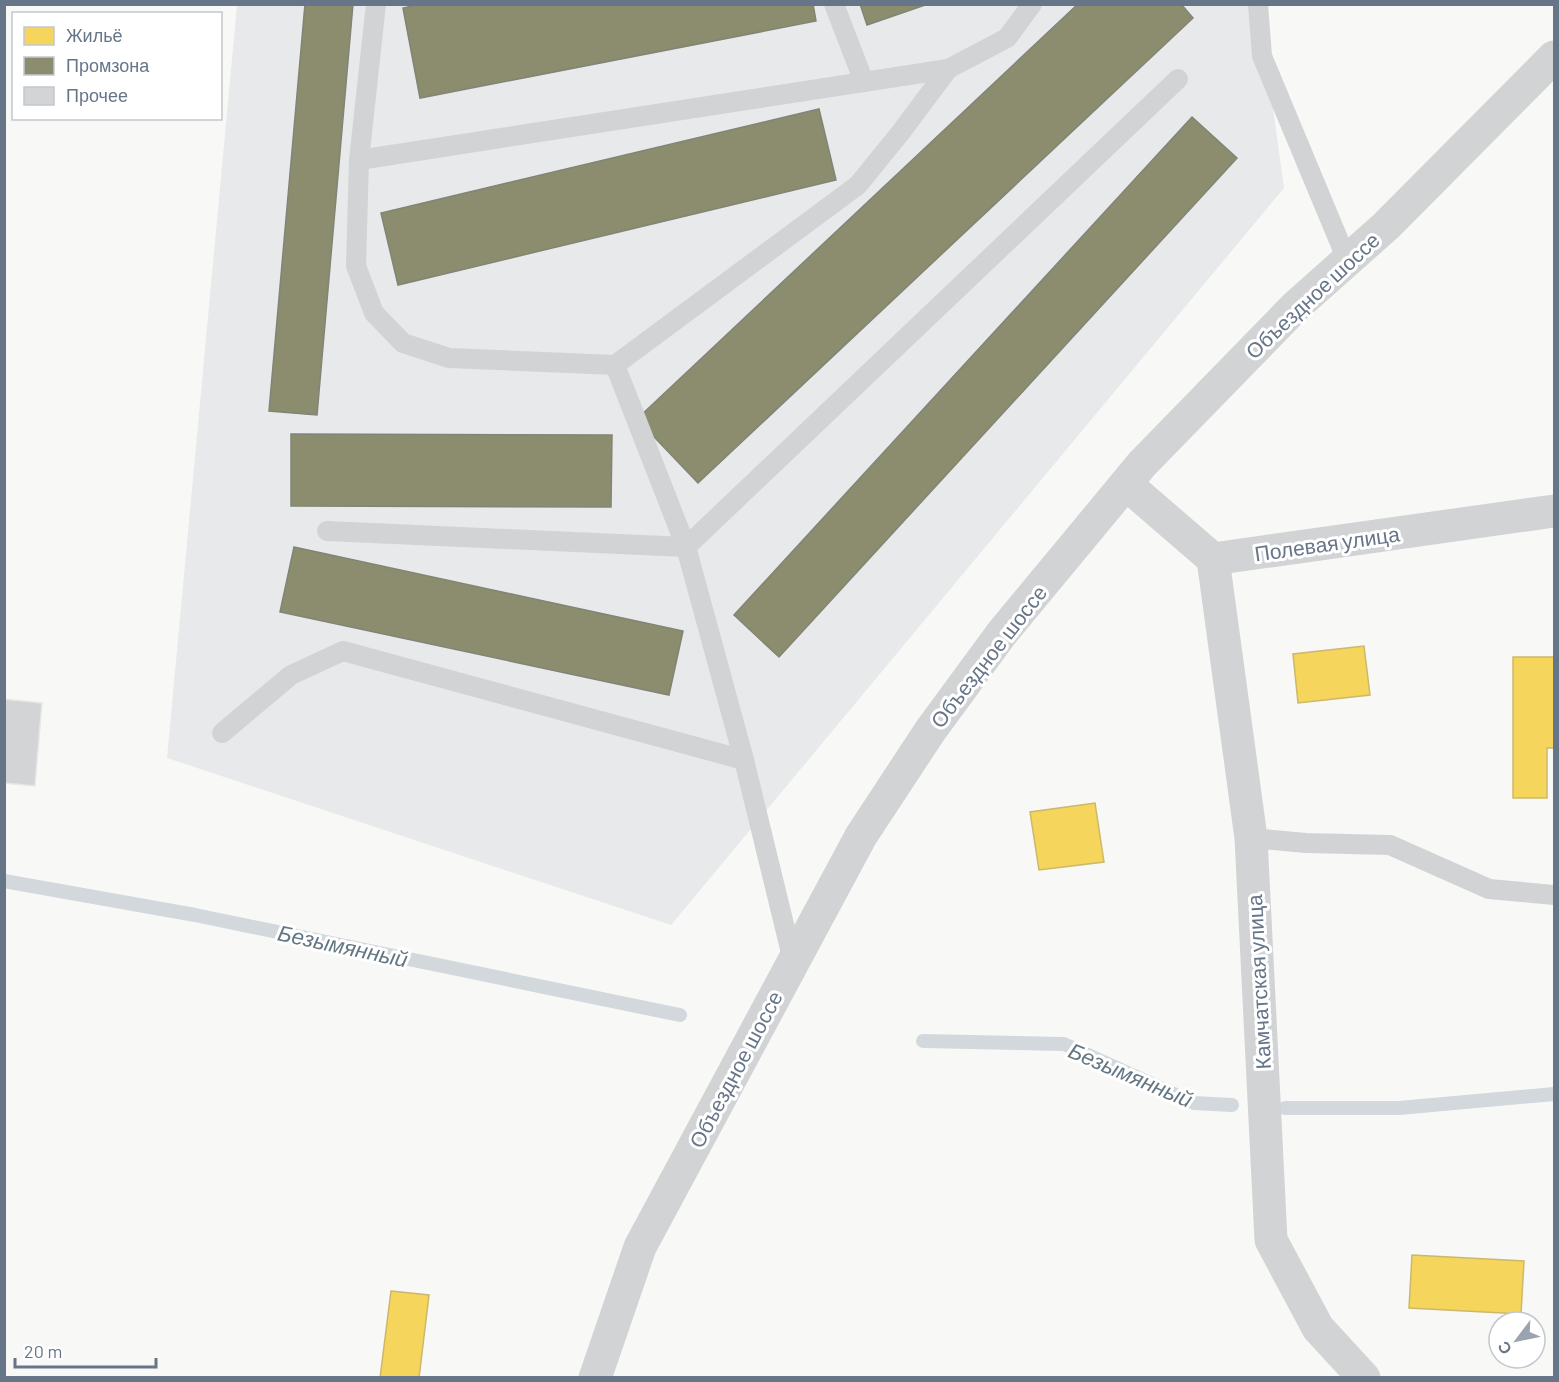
<svg xmlns="http://www.w3.org/2000/svg" width="1559" height="1382" font-family="Barlow,sans-serif">
  <rect width="100%" height="100%" fill="#f8f8f7"/>
  <path fill="#e8e9ea" d="M237,5H1259L1284,188L671,925L167,758Z"/>
  <g fill="#f6d55c" stroke="#cbb86a" stroke-width="1.5">
    <path d="M1364,646L1370,695L1298,703L1293,654Z"/>
    <path d="M1513,657H1554V748H1547V798H1513Z"/>
    <path d="M1095,803L1104,862L1039,870L1030,812Z"/>
    <path d="M1412,1255L1524,1261L1521,1314L1409,1308Z"/>
    <path d="M391,1291L429,1295L419,1378H380Z"/>
  </g>
  <g fill="#8c8c6e" stroke="#818576" stroke-width="1.5">
    <path d="M305,4H353L317,415L269,411Z"/>
    <path d="M421,4H813L816,21L420,98L403,8Z"/>
    <path d="M860,4H928L867,25Z"/>
    <path d="M1078,4H1181L1193,18L698,483L637,419Z"/>
    <path d="M819,109L836,180L398,285L381,213Z"/>
    <path d="M1192,117L1237,158L779,657L734,615Z"/>
    <path d="M291,434L612,435L611,507L291,506Z"/>
    <path d="M294,547L683,631L669,695L280,612Z"/>
  </g>
  <g fill="none" stroke-linecap="round" stroke-linejoin="round">
    <g stroke="#d3d8dc" stroke-width="14">
      <path d="M4,881L195,915L680,1015"/>
      <path d="M923,1041L1064,1044L1194,1103L1232,1105"/>
      <path d="M1285,1108H1399L1554,1094"/>
    </g>
  </g>
  <path fill="#d3d4d5" stroke="#e8e8e7" stroke-width="1.5" d="M4,699L42,703L35,786L4,783Z"/>
  <g fill="none" stroke-linecap="round" stroke-linejoin="round">
    <g stroke="#d2d3d4" stroke-width="20">
      <path d="M376,4L359,160L356,266L374,313L403,343L449,358L615,365L858,185L901,132L948,69L1007,38L1032,4"/>
      <path d="M834,4L864,82"/>
      <path d="M1258,4L1262,56L1347,260"/>
      <path d="M359,160L948,69"/>
      <path d="M615,365L686,547L744,760L793,961"/>
      <path d="M327,531L686,547L1178,79"/>
      <path d="M222,733L291,675L343,651L744,760"/>
      <path d="M1251,838L1306,843L1390,845L1489,889L1554,895"/>
    </g>
    <g stroke="#d2d3d4" stroke-width="33">
      <path d="M1126,484L1213,559L1554,511"/>
      <path d="M1213,559L1251,838L1271,1240L1318,1328L1364,1378"/>
    </g>
    <path stroke="#d2d3d4" stroke-width="33" d="M595,1378L640,1247L861,836L930,731L1002,633L1142,464L1296,306L1386,226L1554,57"/>
  </g>
  <g text-anchor="middle" dominant-baseline="central" stroke-width="6" stroke-linejoin="round" paint-order="stroke">
    <g font-size="21" fill="#677589" stroke="#fff">
      <text transform="translate(1312 295) rotate(-43)">Объездное шоссе</text>
      <text transform="translate(1327 543) rotate(-8)">Полевая улица</text>
      <text transform="translate(988 656) rotate(-52)">Объездное шоссе</text>
      <text transform="translate(1258 982) rotate(-93)">Камчатская улица</text>
      <text transform="translate(735 1069) rotate(-62)">Объездное шоссе</text>
    </g>
    <g font-size="22" font-style="italic" fill="#637783" stroke="#fff">
      <text transform="translate(343 945) rotate(12)">Безымянный</text>
      <text transform="translate(1131 1074) rotate(23)">Безымянный</text>
    </g>
  </g>
  <rect width="1559" height="1382" fill="none" stroke="#677589" stroke-width="12"/>
  <rect x="12" y="12" width="210" height="108" fill="#ffffff" stroke="#c2c8d0" stroke-width="1.5"/>
  <rect x="24" y="27" width="30" height="18" fill="#f6d55c" stroke="#c2c8d0" stroke-width="1.5"/>
  <text x="66" y="42" font-size="18" fill="#677589">Жильё</text>
  <rect x="24" y="57" width="30" height="18" fill="#8c8c6e" stroke="#c2c8d0" stroke-width="1.5"/>
  <text x="66" y="72" font-size="18" fill="#677589">Промзона</text>
  <rect x="24" y="87" width="30" height="18" fill="#d3d4d5" stroke="#c2c8d0" stroke-width="1.5"/>
  <text x="66" y="102" font-size="18" fill="#677589">Прочее</text>
  <g transform="translate(1517 1340) rotate(238)"><circle r="28" fill="#ffffff" stroke="#c2c8d0" stroke-width="1.5"/>
  <path d="M0-4.5L10 22L0 15L-10 22Z" fill="#9aa3b0"/>
  <text y="-9" font-size="16" font-weight="bold" text-anchor="middle" fill="#677589">С</text>
  </g>
  <path d="M15 1358v9h141v-9" fill="none" stroke="#677589" stroke-width="3"/>
  <text x="24" y="1358" font-size="18" fill="#677589" stroke="#ffffff" stroke-width="4.5" paint-order="stroke">20 m</text>
</svg>
